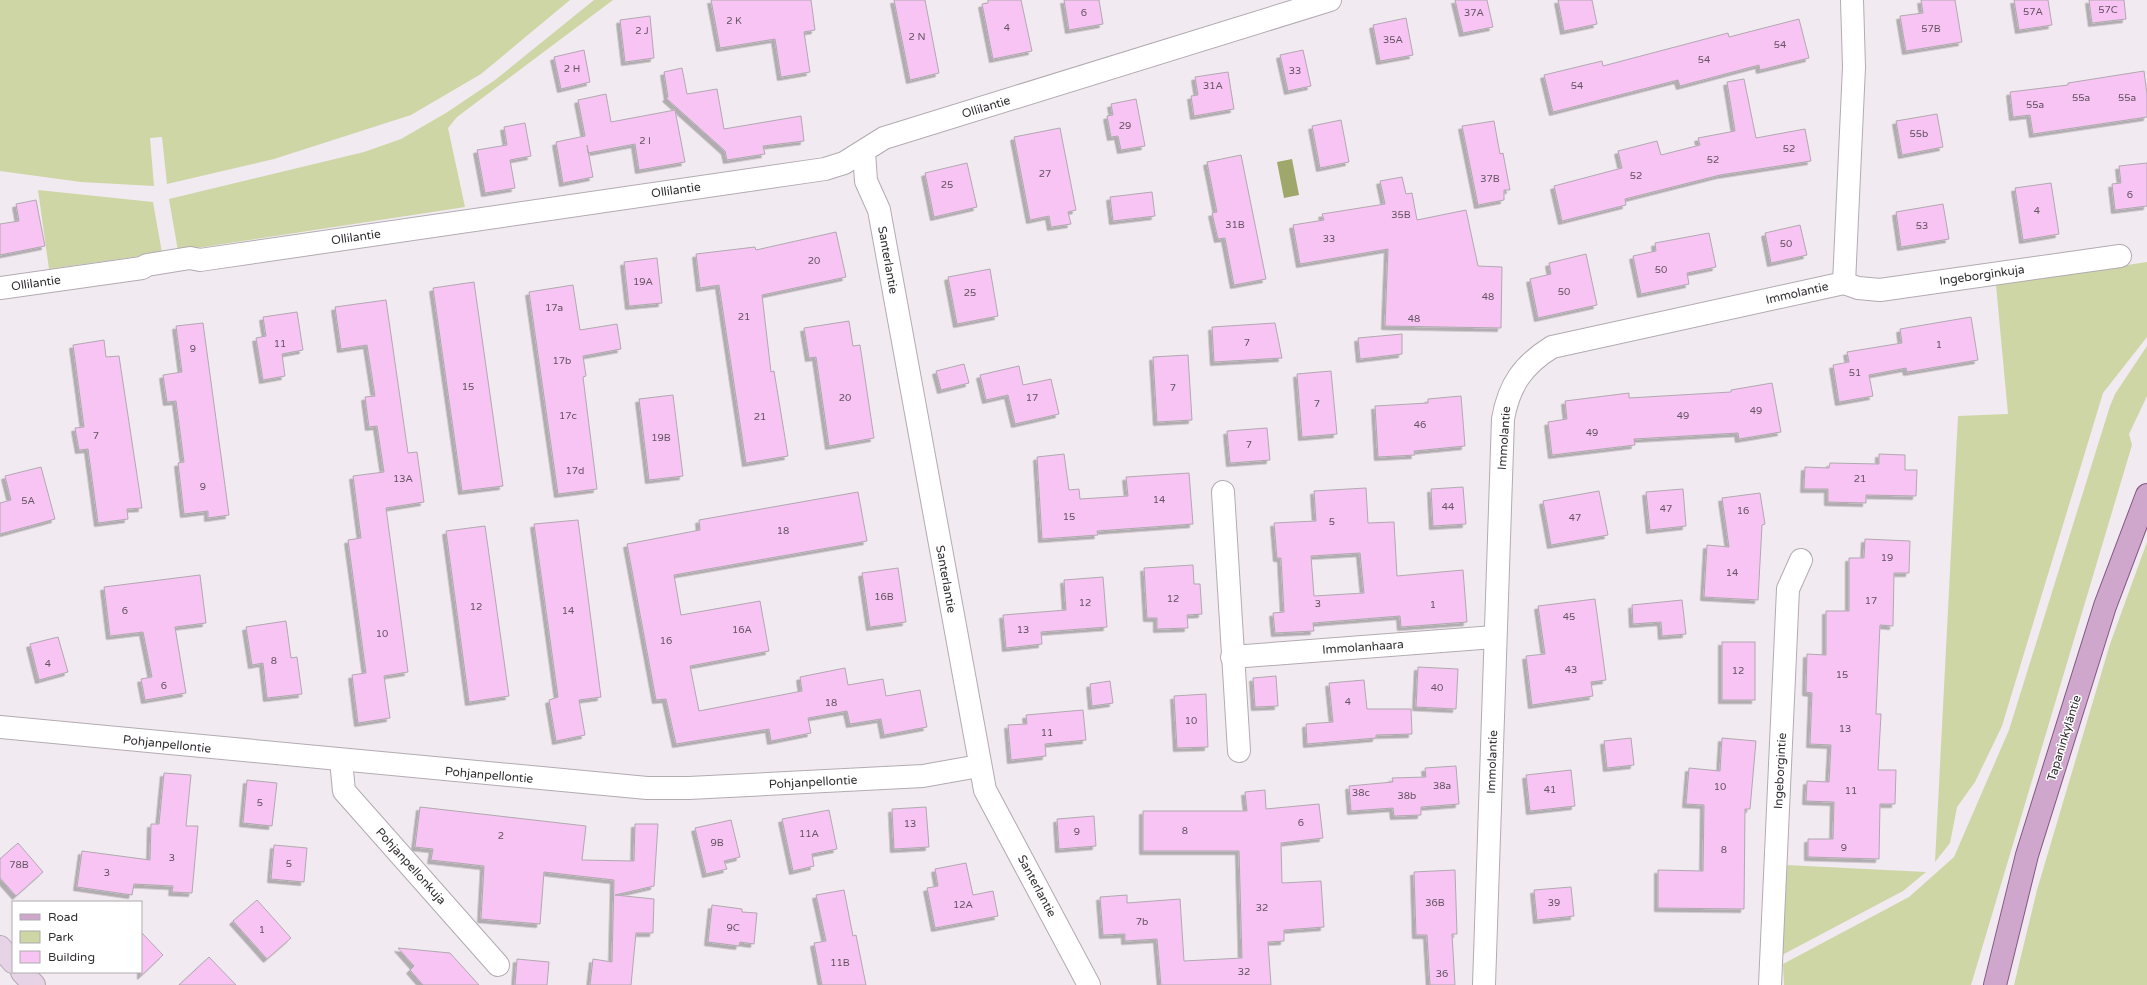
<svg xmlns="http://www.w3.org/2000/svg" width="2147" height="985" font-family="'Varela Round',sans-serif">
  <defs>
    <filter id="shadow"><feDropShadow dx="-3.5" dy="3.5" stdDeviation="0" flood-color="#0004"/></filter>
  </defs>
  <rect width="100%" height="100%" fill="#f1eaf0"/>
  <g fill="#ced6a6">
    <path d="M0,0H570L481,74L411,115L274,159L167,184L162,137L150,138L154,186L81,182L0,171Z"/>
    <path d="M594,0H613L457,117L448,128L465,207L178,251L169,199L364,152L401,139L446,113L495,80Z"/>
    <path d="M38,190L153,202L162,253L49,269Z"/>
    <path d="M2147,262V337L2103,393L2002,726L1975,782L1957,807L1950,843L1935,862L1958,416L2008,414L1996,285Z"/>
    <path d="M2147,346V396L2129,434L2132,445L1971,985H1784L1783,964L1909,897L1954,857L2009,730L2110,406L2115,394Z"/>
    <path d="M2147,542V985H2014L2037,890L2110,644Z"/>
    <path d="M1786,865L1926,872L1903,891L1782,955Z"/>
  </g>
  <path fill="#9fa76a" d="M1292,159L1299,195L1284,198L1277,162Z"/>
  <g fill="#f7c4f3" stroke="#b0a9af" fill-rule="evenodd" filter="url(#shadow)">
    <path d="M711,0H811L815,30L804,32L810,72L781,77L775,39L720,48Z"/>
    <path d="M894,0H925L939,73L910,80Z"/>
    <path d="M988,0H1021L1032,51L993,59L982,4L988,3Z"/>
    <path d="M1064,0H1099L1103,24L1069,30Z"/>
    <path d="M1455,0H1487L1493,27L1463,33Z"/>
    <path d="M1558,0H1592L1597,24L1564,31Z"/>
    <path d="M1921,0H1955L1962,42L1906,51L1900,16L1923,13Z"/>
    <path d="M2014,0H2048L2052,25L2019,30Z"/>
    <path d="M2089,0H2124L2126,19L2092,23Z"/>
    <path d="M650,16L654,58L625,62L620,20Z"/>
    <path d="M1406,18L1413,55L1380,61L1373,25Z"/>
    <path d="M1799,19L1809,58L1760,70L1759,65L1680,86L1678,80L1553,112L1544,75L1602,61L1603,66L1728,33L1729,37Z"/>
    <path d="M584,50L590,82L561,89L554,57Z"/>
    <path d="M1303,50L1311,86L1288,91L1280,55Z"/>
    <path d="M682,68L687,94L717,89L724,129L801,116L804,141L763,146L765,154L727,160L725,151L666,98L668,97L664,72Z"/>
    <path d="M2144,71L2147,94V117L2033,134L2030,115L2013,117L2010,92L2068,85V83Z"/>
    <path d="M1228,72L1234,109L1194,116L1191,96L1198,95L1195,77Z"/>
    <path d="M1744,79L1756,138L1805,129L1811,161L1720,175L1625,199L1626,205L1562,221L1554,186L1622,168L1618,151L1657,141L1661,155L1700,145L1698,138L1735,131L1727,82Z"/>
    <path d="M606,94L611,122L675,110L685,162L639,170L635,144L588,153L587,145L593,177L563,183L556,142L585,136L578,100Z"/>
    <path d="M1136,99L1145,146L1121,150L1118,136L1111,137L1107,116L1113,115L1111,104Z"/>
    <path d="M1937,114L1943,147L1902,155L1896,121Z"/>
    <path d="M1341,120L1349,162L1320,168L1312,126Z"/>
    <path d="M1494,121L1500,154L1503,153L1510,190H1504V200L1478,205L1462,126Z"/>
    <path d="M525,123L531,156L510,160L515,188L485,193L477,150L507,145L504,127Z"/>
    <path d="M1060,128L1076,210L1068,212L1071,224L1051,227L1049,216L1030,220L1014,137Z"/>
    <path d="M1241,155L1266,279L1234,285L1225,238L1218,239L1212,213L1217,212L1207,162Z"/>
    <path d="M967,163L977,207L934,217L925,173Z"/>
    <path d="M2147,163V206L2115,210L2112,184L2121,183L2119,166Z"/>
    <path d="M1402,177L1406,194L1412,193L1417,220L1466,210L1478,266L1502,267L1501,328L1385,326L1388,249L1300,264L1293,225L1324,220L1322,214L1385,204L1380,181Z"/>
    <path d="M2051,183L2059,234L2023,240L2015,188Z"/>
    <path d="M1152,192L1155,216L1113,221L1110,197Z"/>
    <path d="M36,200L45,246L0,255V224L19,221L16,204Z"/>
    <path d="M1943,204L1949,239L1901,247L1896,212Z"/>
    <path d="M1800,225L1807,255L1771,263L1765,233Z"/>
    <path d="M836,232L846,277L762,295L771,372L774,371L788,456L746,463L719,285L700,288L696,254L755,247L756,250Z"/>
    <path d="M1709,233L1716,267L1687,273L1689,284L1641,294L1633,256L1656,251L1655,243Z"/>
    <path d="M1586,254L1597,305L1538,318L1530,279L1551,274L1549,263Z"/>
    <path d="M657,258L662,303L629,306L624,262Z"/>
    <path d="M990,269L998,316L957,324L948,277Z"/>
    <path d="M474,282L503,486L462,491L433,288Z"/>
    <path d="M573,285L580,330L617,324L621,349L583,356L586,376L583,377L597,489L558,494L529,292Z"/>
    <path d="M386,300L408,453L417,452L424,502L386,508L408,672L384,676L390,718L358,723L352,675L366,673L348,540L361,538L353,476L384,472L377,426L369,427L365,397L375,396L367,345L341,349L335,307Z"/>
    <path d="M297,312L303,350L282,354L285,376L263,380L256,338L266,336L263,317Z"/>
    <path d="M1971,317L1978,360L1907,372L1906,368L1869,375L1873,396L1839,402L1833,365L1849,362L1847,352L1902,343L1900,329Z"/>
    <path d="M849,321L853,346L860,345L874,438L829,446L816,357L809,358L804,328Z"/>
    <path d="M203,323L229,515L208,518V511L184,514L178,463L184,462L176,401L167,402L163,375L182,372L176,326Z"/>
    <path d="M1275,323L1282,358L1214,362L1212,327Z"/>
    <path d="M1402,334V354L1360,359L1358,338Z"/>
    <path d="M104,340L106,357L119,356L142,508L127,509L128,519L98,523L88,449L79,450L75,428L84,427L73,345Z"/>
    <path d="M1188,355L1192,420L1157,422L1153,357Z"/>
    <path d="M964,364L969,383L941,390L936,371Z"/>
    <path d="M1019,366L1023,385L1051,379L1059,414L1015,424L1008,395L986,400L980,375Z"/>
    <path d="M1331,371L1337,434L1302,437L1297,374Z"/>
    <path d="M1772,383L1781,432L1739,439L1738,433L1634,439L1635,445L1552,455L1548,422L1567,419L1565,401L1629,393V398L1731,392V390Z"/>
    <path d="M673,395L683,476L649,480L639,399Z"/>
    <path d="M1461,396L1465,446L1414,451L1415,455L1378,457L1375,406L1428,403V399Z"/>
    <path d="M1267,428L1270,460L1230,463L1227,431Z"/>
    <path d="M1064,454L1069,490L1079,489L1080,499L1128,496L1126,477L1189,473L1193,524L1097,531L1098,535L1042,539L1037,457Z"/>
    <path d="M1879,454L1905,455V470H1917L1916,496L1866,495V503L1828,502V489H1804L1805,467L1829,468L1830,463L1879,464Z"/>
    <path d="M41,467L55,519L0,534V503L11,500L5,476Z"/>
    <path d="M1463,487L1466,524L1433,526L1431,489Z"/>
    <path d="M1366,488L1368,523L1394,522L1397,576L1463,570L1467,622L1401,627L1400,616L1313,623L1314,631L1275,633L1273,613L1284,612L1281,558H1277L1274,523L1316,521L1314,491ZM1360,553L1364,593L1314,596L1311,556Z"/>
    <path d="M1683,489L1686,526L1650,530L1646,492Z"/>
    <path d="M1599,491L1608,535L1551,545L1543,501Z"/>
    <path d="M858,492L867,541L674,575L681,615L760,601L769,651L690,666L699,711L802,691L800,677L845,668L848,685L883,679L886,696L920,690L927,727L884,735L881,719L850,724L847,711L808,718L811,733L771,741L769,729L676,744L666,699L656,700L627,544L700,530L699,520Z"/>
    <path d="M1760,493L1765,524L1762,525L1758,600L1704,597L1707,545L1729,547L1722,498Z"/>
    <path d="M578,520L601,697L579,700L585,735L556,741L549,700L558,697L534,524Z"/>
    <path d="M485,526L509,696L469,702L446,531Z"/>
    <path d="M1865,539L1910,541L1909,573H1894L1893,626L1880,625L1876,714H1881L1878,770H1896L1895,804H1880L1879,859L1808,857V839H1833L1834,802L1806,801L1807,781L1829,782L1831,745L1810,744L1812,693L1806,692L1807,654L1826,655V611H1849V558H1864Z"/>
    <path d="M1193,565L1194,584H1200L1202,614L1187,615L1188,628L1157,629V618H1147L1144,568Z"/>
    <path d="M898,568L906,622L870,627L862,573Z"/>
    <path d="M200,575L206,623L175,627L186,693L145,700L141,679L152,677L143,632L110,636L104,587Z"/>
    <path d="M1103,577L1107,627L1041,632L1042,644L1006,648L1003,615L1066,610L1064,580Z"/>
    <path d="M1595,599L1606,680L1591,682L1593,696L1532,705L1526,656L1545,654L1538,606Z"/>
    <path d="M1682,600L1686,634L1662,636L1661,622L1633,624L1632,605Z"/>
    <path d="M286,621L291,658L297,657L302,694L267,698L263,663L252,665L246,627Z"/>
    <path d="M58,637L68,672L39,680L30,644Z"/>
    <rect x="1722" y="642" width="33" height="58"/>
    <path d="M1418,667L1458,669L1456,709L1416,707Z"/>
    <path d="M1276,676L1278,706L1255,707L1253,678Z"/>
    <path d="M1364,680L1367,709H1411L1412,734L1376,735V738L1307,744L1306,724L1333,722L1329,683Z"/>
    <path d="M1110,681L1113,703L1092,706L1090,684Z"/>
    <path d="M1206,694L1208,747L1177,748L1174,696Z"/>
    <path d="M1083,710L1086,740L1045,744L1046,756L1011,760L1008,725L1027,724L1026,715Z"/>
    <path d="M1631,738L1634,765L1607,768L1604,741Z"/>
    <path d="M1722,738L1756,741L1750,809H1745L1744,909L1658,908V870L1703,871L1704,805L1686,804L1689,768L1720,771Z"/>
    <path d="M1456,766L1459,804L1421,807V815L1394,816L1393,808L1351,811L1349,786L1393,782L1392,778L1426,777L1425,768Z"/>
    <path d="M1571,770L1575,806L1530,811L1526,775Z"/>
    <path d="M164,773L191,775L186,826H198L192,893L172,892L173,886L134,884L132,895L77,887L82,851L150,860L151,824H159Z"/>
    <path d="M247,780L277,783L272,826L243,823Z"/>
    <path d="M1265,790L1266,809L1319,804L1323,838L1281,843L1282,883L1321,881L1324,927L1284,930V941L1268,942L1271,985H1161L1157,939L1125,941V934L1103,935L1100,897L1127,895V903L1180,899L1184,961L1242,958L1239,851H1143V811H1247L1245,792Z"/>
    <path d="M420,807L586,826L582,860L634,861L635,824H658L654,886L615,895L654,899L653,933H636L631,985H590L593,959L612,962L614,880L544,872L540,924L481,919L484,866L431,860L433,849L415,847Z"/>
    <path d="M926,807L929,847L894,849L892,809Z"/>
    <path d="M829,810L837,849L812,854L814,866L793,871L782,819Z"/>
    <path d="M1094,816L1096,846L1059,849L1057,819Z"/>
    <path d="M731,820L740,857L724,861L727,869L706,874L695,828Z"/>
    <path d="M18,843L43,872L16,896L0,878V859Z"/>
    <path d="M274,845L307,848L304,882L271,879Z"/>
    <path d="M966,863L973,895L993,891L998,916L935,928L927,888L938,886L935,869Z"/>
    <path d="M1455,870L1457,934H1452L1455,985H1430L1427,935H1416L1414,872Z"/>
    <path d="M1571,887L1574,916L1537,920L1534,890Z"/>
    <path d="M844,890L853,936L856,935L866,985H822L814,943L826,941L816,895Z"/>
    <path d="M257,900L291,938L267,959L233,921Z"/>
    <path d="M712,905L742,909V912L757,913L754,944L740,942L739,946L708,942Z"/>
    <path d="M141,932L163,955L141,976Z"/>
    <path d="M398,948L450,953L479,985H423L410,970L414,966Z"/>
    <path d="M209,957L236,985H179Z"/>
    <path d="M517,959L549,962L547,985H515Z"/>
  </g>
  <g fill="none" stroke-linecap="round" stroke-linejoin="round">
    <defs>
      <g id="street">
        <path d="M864,152L866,181L879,210L985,790L1089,985"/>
        <path d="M1844,283L1858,288L1880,290L2120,256"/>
        <path d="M0,288L142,268L147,265L190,258L200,260L825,169L844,163L884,138L1330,0"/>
        <path d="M1223,492L1239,751"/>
        <path d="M1232,657L1494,637"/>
        <path d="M0,727L647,788H689L923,776L979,766"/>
        <path d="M341,760L344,791L498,965"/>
        <path d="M1484,985C1491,796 1495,607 1503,419C1509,385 1523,365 1552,347L1844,283L1854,67L1852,0"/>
        <path d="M1770,985L1788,589L1801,560"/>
      </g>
      <g id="secondary">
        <path d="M0,947L13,962"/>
        <path d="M22,972L34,985"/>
      </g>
      <path id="primary" d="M1995,985L2027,855L2105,606L2147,495"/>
    </defs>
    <use href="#street" stroke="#b2abb1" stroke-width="24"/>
    <use href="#secondary" stroke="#b2abb1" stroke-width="24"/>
    <use href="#primary" stroke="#835781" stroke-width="24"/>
    <use href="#street" stroke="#fff" stroke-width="22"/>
    <use href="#secondary" stroke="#e7d3e6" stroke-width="22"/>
    <use href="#primary" stroke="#cfa7cd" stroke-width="22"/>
  </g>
  <g text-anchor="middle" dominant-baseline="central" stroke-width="3" stroke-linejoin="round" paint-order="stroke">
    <g font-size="10" fill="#635462">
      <text x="2108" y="10">57C</text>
      <text x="2033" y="12">57A</text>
      <text x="1084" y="13">6</text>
      <text x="1474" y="13">37A</text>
      <text x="734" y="21">2 K</text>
      <text x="1007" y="28">4</text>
      <text x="1931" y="29">57B</text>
      <text x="642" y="31">2 J</text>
      <text x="917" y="37">2 N</text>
      <text x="1393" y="40">35A</text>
      <text x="1780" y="45">54</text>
      <text x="1704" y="60">54</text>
      <text x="572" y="69">2 H</text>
      <text x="1295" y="71">33</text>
      <text x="1213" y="86">31A</text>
      <text x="1577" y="86">54</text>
      <text x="2081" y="98">55a</text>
      <text x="2127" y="98">55a</text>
      <text x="2035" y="105">55a</text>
      <text x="1125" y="126">29</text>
      <text x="1919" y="134">55b</text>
      <text x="645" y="141">2 I</text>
      <text x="1789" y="149">52</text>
      <text x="1713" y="160">52</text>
      <text x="1045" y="174">27</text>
      <text x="1636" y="176">52</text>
      <text x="1490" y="179">37B</text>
      <text x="947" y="185">25</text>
      <text x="2130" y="195">6</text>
      <text x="2037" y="211">4</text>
      <text x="1401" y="215">35B</text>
      <text x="1235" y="225">31B</text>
      <text x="1922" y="226">53</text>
      <text x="1329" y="239">33</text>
      <text x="1786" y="244">50</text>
      <text x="814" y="261">20</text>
      <text x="1661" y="270">50</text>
      <text x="643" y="282">19A</text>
      <text x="1564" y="292">50</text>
      <text x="970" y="293">25</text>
      <text x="1488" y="297">48</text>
      <text x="554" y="308">17a</text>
      <text x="744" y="317">21</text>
      <text x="1414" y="319">48</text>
      <text x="1247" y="343">7</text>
      <text x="280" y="344">11</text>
      <text x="1939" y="345">1</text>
      <text x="193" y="349">9</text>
      <text x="562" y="361">17b</text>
      <text x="1855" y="373">51</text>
      <text x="468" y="387">15</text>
      <text x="1173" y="388">7</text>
      <text x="845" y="398">20</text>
      <text x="1032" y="398">17</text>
      <text x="1317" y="404">7</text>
      <text x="1756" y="411">49</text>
      <text x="568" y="416">17c</text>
      <text x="1683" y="416">49</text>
      <text x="760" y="417">21</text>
      <text x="1420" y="425">46</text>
      <text x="1592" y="433">49</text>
      <text x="96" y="436">7</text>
      <text x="661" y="438">19B</text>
      <text x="1249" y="445">7</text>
      <text x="575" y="471">17d</text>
      <text x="403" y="479">13A</text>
      <text x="1860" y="479">21</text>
      <text x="203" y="487">9</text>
      <text x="1159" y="500">14</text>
      <text x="28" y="501">5A</text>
      <text x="1448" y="507">44</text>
      <text x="1666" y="509">47</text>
      <text x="1743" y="511">16</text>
      <text x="1069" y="517">15</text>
      <text x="1575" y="518">47</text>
      <text x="1332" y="522">5</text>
      <text x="783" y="531">18</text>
      <text x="1887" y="558">19</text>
      <text x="1732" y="573">14</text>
      <text x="884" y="597">16B</text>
      <text x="1173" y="599">12</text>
      <text x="1871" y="601">17</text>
      <text x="1085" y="603">12</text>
      <text x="1318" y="604">3</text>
      <text x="1433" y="605">1</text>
      <text x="476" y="607">12</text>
      <text x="125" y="611">6</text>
      <text x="568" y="611">14</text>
      <text x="1569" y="617">45</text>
      <text x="742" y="630">16A</text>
      <text x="1023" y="630">13</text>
      <text x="382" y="634">10</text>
      <text x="666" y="641">16</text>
      <text x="274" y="661">8</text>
      <text x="48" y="664">4</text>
      <text x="1571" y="670">43</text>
      <text x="1738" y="671">12</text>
      <text x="1842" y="675">15</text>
      <text x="164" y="686">6</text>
      <text x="1437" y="688">40</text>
      <text x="1348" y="702">4</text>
      <text x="831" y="703">18</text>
      <text x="1191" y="721">10</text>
      <text x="1845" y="729">13</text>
      <text x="1047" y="733">11</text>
      <text x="1442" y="786">38a</text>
      <text x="1720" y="787">10</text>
      <text x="1550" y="790">41</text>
      <text x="1851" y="791">11</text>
      <text x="1361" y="793">38c</text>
      <text x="1407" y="796">38b</text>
      <text x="260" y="803">5</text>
      <text x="1301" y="823">6</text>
      <text x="910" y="824">13</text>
      <text x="1185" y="831">8</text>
      <text x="1077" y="832">9</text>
      <text x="809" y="834">11A</text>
      <text x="501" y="836">2</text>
      <text x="717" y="843">9B</text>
      <text x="1844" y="848">9</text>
      <text x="1724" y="850">8</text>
      <text x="172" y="858">3</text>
      <text x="289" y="864">5</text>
      <text x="19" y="865">78B</text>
      <text x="107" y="873">3</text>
      <text x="1435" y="903">36B</text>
      <text x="1554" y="903">39</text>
      <text x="963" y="905">12A</text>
      <text x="1262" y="908">32</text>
      <text x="1142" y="922">7b</text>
      <text x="733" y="928">9C</text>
      <text x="262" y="930">1</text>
      <text x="840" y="963">11B</text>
      <text x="1244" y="972">32</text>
      <text x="1442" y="974">36</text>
    </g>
    <g font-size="12" fill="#322f32" stroke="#fff">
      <text transform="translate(986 107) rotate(-17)">Ollilantie</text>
      <text transform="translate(676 190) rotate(-8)">Ollilantie</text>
      <text transform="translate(356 237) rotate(-8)">Ollilantie</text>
      <text transform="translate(888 260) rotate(80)">Santerlantie</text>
      <text transform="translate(1982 275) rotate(-8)">Ingeborginkuja</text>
      <text transform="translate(36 283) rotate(-8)">Ollilantie</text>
      <text transform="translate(1797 293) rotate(-13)">Immolantie</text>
      <text transform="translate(1504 438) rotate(-86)">Immolantie</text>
      <text transform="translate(946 579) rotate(80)">Santerlantie</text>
      <text transform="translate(1363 647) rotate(-4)">Immolanhaara</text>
      <text transform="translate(2064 738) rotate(-73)">Tapaninkyläntie</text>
      <text transform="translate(167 744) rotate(6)">Pohjanpellontie</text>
      <text transform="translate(1492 762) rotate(-88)">Immolantie</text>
      <text transform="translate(1780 771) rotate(-87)">Ingeborgintie</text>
      <text transform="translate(489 775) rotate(5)">Pohjanpellontie</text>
      <text transform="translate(813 782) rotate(-3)">Pohjanpellontie</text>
      <text transform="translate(411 866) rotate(48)">Pohjanpellonkuja</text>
      <text transform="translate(1037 886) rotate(62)">Santerlantie</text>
    </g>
  </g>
  <rect x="12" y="901" width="130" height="72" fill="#ffffff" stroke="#adacad"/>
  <rect x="20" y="914" width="20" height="6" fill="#cfa7cd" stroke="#adacad"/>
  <text x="48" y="921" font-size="12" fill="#322f32">Road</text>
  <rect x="20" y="931" width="20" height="12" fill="#ced6a6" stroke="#adacad"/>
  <text x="48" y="941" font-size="12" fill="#322f32">Park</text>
  <rect x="20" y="951" width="20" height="12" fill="#f7c4f3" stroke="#adacad"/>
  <text x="48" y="961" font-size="12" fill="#322f32">Building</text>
</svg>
